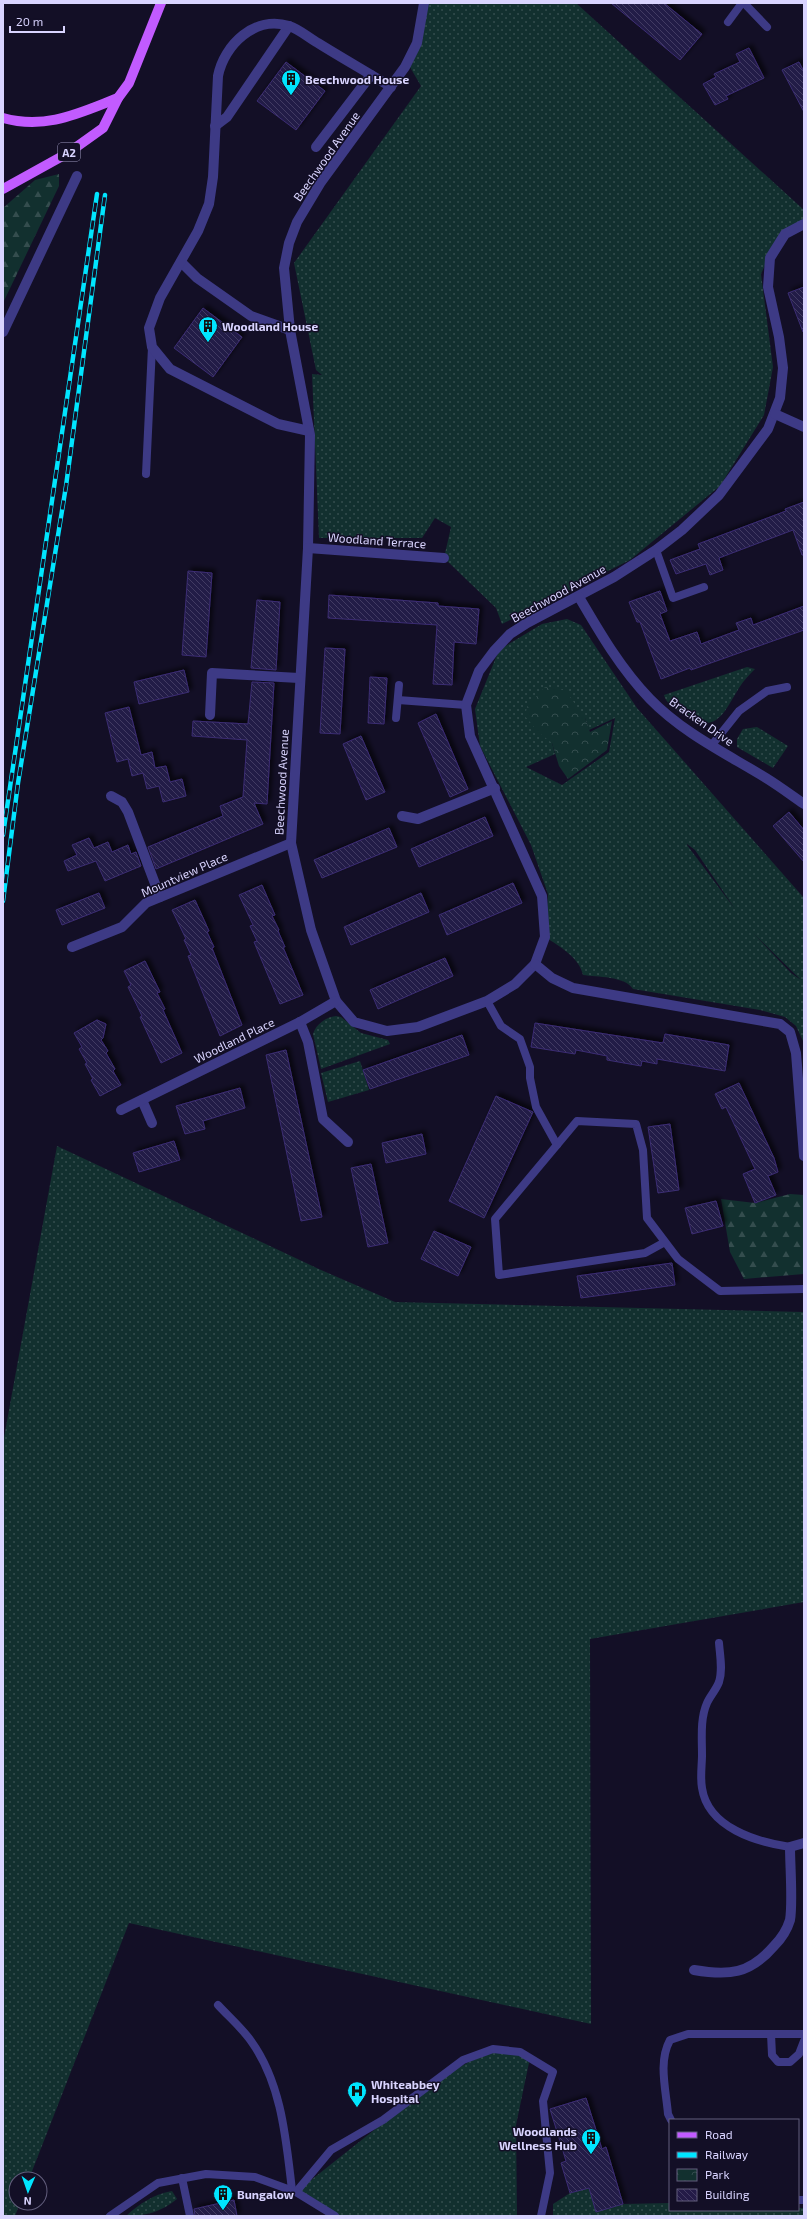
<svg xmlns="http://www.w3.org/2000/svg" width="807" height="2219" font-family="'Exo 2',sans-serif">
  <defs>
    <pattern id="grass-dots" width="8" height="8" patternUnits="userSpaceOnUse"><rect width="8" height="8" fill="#12302f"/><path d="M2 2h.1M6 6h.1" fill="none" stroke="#344d4e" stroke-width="1.8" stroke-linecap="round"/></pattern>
    <pattern id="forest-firs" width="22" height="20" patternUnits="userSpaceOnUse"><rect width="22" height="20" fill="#12302f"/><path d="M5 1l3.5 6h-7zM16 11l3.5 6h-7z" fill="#344d4e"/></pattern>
    <pattern id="park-crowns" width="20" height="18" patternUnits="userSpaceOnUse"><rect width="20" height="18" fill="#12302f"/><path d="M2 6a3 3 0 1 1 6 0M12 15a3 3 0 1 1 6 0" fill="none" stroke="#344d4e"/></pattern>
    <pattern id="building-back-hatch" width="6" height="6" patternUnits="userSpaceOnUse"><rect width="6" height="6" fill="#241b47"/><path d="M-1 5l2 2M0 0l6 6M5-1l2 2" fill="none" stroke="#433b63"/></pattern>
    <filter id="shadow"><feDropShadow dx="3.5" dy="-3.5" stdDeviation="2" flood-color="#0009"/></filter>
  </defs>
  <rect width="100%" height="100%" fill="#130f26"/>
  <g fill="url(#grass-dots)" fill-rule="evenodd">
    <path d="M423,3H576L804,210V221L780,233L761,274L773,367L764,415L720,486L630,560L502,624L496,608L444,558L451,527L435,518L422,538H319L312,374L322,375L316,370L294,263L421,86L407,62Z"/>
    <path d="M567,619L581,625L637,708L804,898V1051L803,1041L796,1026L785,1017L760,1010L633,989C625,976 597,977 583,975C579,957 559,946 545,937L548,894L531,845L480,746L475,709L499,650L542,624ZM585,718L589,730L615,718L609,752L562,785L526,767L555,754L552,743ZM687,844L695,850L735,909L687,845ZM753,933L801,980L791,973Z"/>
    <path d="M747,667L755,669C749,675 743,681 739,688C723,714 716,736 683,714C676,709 666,704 664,695Z"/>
    <path d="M757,727L788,746L773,768L737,747V739L743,729Z"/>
    <path d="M336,1016L341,1017L361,1033L388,1040L390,1044L321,1069L313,1034C316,1024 326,1017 336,1016Z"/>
    <path d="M360,1061L369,1090L328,1102L321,1073Z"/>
    <path d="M57,1146L321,1270L395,1302L804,1312V1602L590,1639L591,2024L129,1923L29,2179H16V2203H20L15,2216H3V1443Z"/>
    <path d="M493,2049L530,2058L516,2125L517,2216H328L296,2192L441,2077Z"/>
    <path d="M589,2188L596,2212L623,2204L670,2203V2210H798V2208H804V2216H553V2204L570,2193Z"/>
    <path d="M172,2191L177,2199C161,2212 146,2216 126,2216C139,2204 154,2194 172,2191Z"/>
  </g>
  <g fill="url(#forest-firs)">
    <path d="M59,174V186L3,303V208L35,180Z"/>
    <path d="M790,1194L804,1195V1274L744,1279L730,1252L721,1199L755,1203Z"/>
  </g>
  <path fill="url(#park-crowns)" d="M545,687L565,690L585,718L590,732L612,721L607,750L568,779L559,766L552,743L538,732L525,716L527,707Z"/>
  <g fill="url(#building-back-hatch)" stroke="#3b2d73" filter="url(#shadow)">
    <path d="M611,3H664L702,34L680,60Z"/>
    <path d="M749,48L764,78L726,96L728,99L715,105L703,84L716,77L714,74L740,62L736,54Z"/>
    <path d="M286,62L325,91L296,130L257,101Z"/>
    <path d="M799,62L804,72V112L782,70Z"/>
    <path d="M804,287V332H803L788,293Z"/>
    <path d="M203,308L242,337L213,377L174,348Z"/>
    <path d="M804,502V555H802L793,530L719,558L723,570L710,575L706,564L676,574L670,560L700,549L698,544L786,511L785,509Z"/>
    <path d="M188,571L212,573L206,657L182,655Z"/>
    <path d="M660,591L667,611L660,614L670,641L697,632L701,644L739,630L736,623L751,618L753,625L804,606V630L691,670L690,668L661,679L640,622H637L629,602Z"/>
    <path d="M329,595L438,603V606L479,609L476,644L454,642L452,685L433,684L437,625L328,618Z"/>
    <path d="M257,600L280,602L276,670L251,668Z"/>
    <path d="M325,648L345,649L340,734L320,733Z"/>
    <path d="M184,670L189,692L139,704L134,682Z"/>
    <path d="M370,677L387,678L384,724L368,723Z"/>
    <path d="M252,682L274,683L267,804L254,803L263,824L156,869L148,847L223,816L220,806L243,797L247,740L192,736L193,721L248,724Z"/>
    <path d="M129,707L141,755L152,752L155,768L166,766L170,782L182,779L186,796L163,802L159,786L147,789L143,773L132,776L128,759L117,762L105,713Z"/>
    <path d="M436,714L468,789L450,797L418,723Z"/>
    <path d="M361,736L385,792L366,800L343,744Z"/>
    <path d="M789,812L804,830V862L773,826Z"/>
    <path d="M485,817L493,836L419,867L411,849Z"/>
    <path d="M389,828L397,847L322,878L314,860Z"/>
    <path d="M89,838L94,848L108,842L112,852L128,845L131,854L136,852L141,866L105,881L96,861L68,871L64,861L77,855L72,845Z"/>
    <path d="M513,883L522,903L447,935L439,915Z"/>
    <path d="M262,885L275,915L272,916L279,930L278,931L285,947H283L303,995L280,1004L254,942L257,941L250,926L253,925L239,895Z"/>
    <path d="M99,893L105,908L62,925L56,910Z"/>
    <path d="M421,893L429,912L351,945L344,927Z"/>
    <path d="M195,900L209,931L207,932L214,947L212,948L242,1025L220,1036L188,956L191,955L184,940L186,939L172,910Z"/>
    <path d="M445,958L453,976L378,1009L370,990Z"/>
    <path d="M145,961L160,992L157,993L165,1009L163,1010L182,1053L161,1063L140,1017L142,1016L128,987L131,985L124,971Z"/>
    <path d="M97,1020L106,1024L103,1038L101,1040L108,1051L106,1053L115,1069L113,1071L121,1085L100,1096L91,1080L93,1079L85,1064L87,1063L79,1049L82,1047L74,1033Z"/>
    <path d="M535,1023L663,1043L665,1034L729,1045L725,1071L657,1059V1064L642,1061L641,1066L607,1060V1056L576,1050L575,1054L531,1047Z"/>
    <path d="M462,1035L469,1055L370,1089L363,1070Z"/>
    <path d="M286,1050L322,1217L301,1221L266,1055Z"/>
    <path d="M739,1083L774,1158L778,1172L768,1176L776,1195L755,1203L743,1174L755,1169L726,1107L722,1109L715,1094Z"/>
    <path d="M240,1088L245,1108L203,1121L205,1129L185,1134L176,1106Z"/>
    <path d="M496,1096L533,1112L484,1218L449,1201Z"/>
    <path d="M670,1124L679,1190L658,1193L648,1127Z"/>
    <path d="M422,1134L426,1154L386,1163L382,1143Z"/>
    <path d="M174,1141L180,1160L139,1172L133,1153Z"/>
    <path d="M371,1164L388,1243L368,1247L351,1168Z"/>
    <path d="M716,1201L723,1226L692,1234L685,1208Z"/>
    <path d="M434,1231L471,1247L458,1276L421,1259Z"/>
    <path d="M672,1263L675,1285L581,1298L577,1276Z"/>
    <path d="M586,2098L602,2149L606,2147L623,2204L596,2212L589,2188L570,2193L561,2163L566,2161L550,2109Z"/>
    <path d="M234,2200L237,2216H195L194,2209Z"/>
  </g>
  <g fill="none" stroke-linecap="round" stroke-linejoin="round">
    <g stroke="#3d3a85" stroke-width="8">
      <path d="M744,3L767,27"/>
      <path d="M728,22L742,3"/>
      <path d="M146,474L152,347"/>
      <path d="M656,550L673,598L704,587"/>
      <path d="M398,700L466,705"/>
      <path d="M396,718L399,685"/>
      <path d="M711,746L739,711L767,691L787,687"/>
      <path d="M487,1001L501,1026L520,1039L530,1067V1078L536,1107L557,1145"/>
      <path d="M665,1242L645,1253L499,1275L495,1219L577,1121L636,1124L643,1150L647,1218L678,1259L720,1291L804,1289"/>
      <path d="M719,1643C720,1656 723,1670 719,1682C716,1690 710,1696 707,1703C700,1719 702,1738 702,1755C702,1765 700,1777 702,1788C708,1828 757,1842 790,1847"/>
      <path d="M218,2005C229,2017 242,2028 251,2041C282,2084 286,2140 292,2190"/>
      <path d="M771,2034L772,2055L778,2062H790L799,2054L804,2041"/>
      <path d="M671,2120L668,2114C666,2090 658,2062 670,2040L688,2034H804"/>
      <path d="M182,2178L190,2216"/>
      <path d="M296,2192L331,2150L383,2120L463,2060L493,2049L520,2052L553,2072L543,2101L550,2173L541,2216"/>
      <path d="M798,2200H804"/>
      <path d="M110,2216L158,2183L206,2174L255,2177L296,2192L335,2216"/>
    </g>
    <g stroke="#3d3a85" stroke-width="10">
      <path d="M215,126L227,117L289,26"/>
      <path d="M316,147L371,75"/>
      <path d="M181,262L197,278L251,316L290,330"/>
    </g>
    <g stroke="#3d3a85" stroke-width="10">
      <path d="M424,3L417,43L405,67L321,182L297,222L289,243L284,268L290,330L310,435L308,548L291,843L311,930L336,1001L354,1022L387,1031L418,1027L487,1001L515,984L535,964L545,937L542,896L470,736L466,705L479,671L494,651L510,634L527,623L614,577L656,550L682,530L719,495L768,429L780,398L783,368L779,337L768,287L770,258L785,234L804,224"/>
      <path d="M3,332L77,176"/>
      <path d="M775,414L804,427"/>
      <path d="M309,431L278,424L170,369L152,347L149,328L160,298L198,231L209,204L213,177L218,76C224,45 255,15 289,26C299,29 309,38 318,43C342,58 367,72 391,87"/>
      <path d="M308,548L444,558"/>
      <path d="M579,597C600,633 621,669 650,699C683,733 727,754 766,778C779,786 791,795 804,804"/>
      <path d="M210,715L212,673L299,678"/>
      <path d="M111,796L122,802L128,812L160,897"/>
      <path d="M402,816L418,819L495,788"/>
      <path d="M72,947L122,927L146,903L291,843"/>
      <path d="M535,964L552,978L573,988L780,1024L790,1032L796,1053L804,1156"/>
      <path d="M300,1022L308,1042L323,1119L348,1142"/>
      <path d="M142,1100L152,1123"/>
      <path d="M121,1110L300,1022L336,1001"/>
      <path d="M694,1970C729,1976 750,1974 774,1946C781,1939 787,1930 790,1920C793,1903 790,1866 790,1847L804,1843"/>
    </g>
    <g stroke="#c25bff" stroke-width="10">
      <path d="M3,118C46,130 79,113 118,98"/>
      <path d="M3,189L68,153L103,128L118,98L129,83L161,3"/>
    </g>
    <defs>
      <g id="rail">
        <path d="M3,835L97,194"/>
        <path d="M3,901L18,783L66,486L105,195"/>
      </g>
    </defs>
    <use href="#rail" stroke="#00e5ff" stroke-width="4.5"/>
    <use href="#rail" stroke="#130f26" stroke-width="3" stroke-dasharray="9" stroke-linecap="butt"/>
  </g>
  <defs>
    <symbol id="building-pin" viewBox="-11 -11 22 30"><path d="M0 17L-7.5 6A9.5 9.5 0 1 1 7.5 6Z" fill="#00e5ff" stroke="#130f26"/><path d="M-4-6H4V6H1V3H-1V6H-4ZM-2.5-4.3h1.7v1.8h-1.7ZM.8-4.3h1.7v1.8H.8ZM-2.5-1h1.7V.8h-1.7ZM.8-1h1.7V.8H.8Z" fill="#111"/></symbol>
    <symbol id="hospital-pin" viewBox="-11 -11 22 30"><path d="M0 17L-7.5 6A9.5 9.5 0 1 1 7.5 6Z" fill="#00e5ff" stroke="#130f26"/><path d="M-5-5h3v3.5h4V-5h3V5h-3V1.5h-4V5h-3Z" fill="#111"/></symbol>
  </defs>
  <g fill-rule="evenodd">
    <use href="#building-pin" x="280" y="68" width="22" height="30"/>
    <use href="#building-pin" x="197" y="315" width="22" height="30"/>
    <use href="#hospital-pin" x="346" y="2080" width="22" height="30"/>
    <use href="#building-pin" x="580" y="2127" width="22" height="30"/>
    <use href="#building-pin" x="212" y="2183" width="22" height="30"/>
  </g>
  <g text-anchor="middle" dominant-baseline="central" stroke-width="3" stroke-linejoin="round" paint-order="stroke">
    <rect fill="#130f26" stroke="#9e99be" stroke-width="1" x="58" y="143" width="22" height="18" rx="3"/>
    <g font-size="11" font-weight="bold" fill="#d9d4ff">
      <text x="69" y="152">A2</text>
    </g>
    <g font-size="12" font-weight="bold" fill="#d9d4ff" stroke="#130f26" text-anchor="start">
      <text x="305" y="79">Beechwood House</text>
      <text x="222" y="326">Woodland House</text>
      <text x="371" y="2084">Whiteabbey<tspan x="371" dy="14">Hospital</tspan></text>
      <text x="577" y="2131" text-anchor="end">Woodlands<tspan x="577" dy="14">Wellness Hub</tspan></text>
      <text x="237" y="2194">Bungalow</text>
    </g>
    <g font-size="12" fill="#d9d4ff" stroke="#130f26">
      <text transform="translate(326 156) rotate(-55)">Beechwood Avenue</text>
      <text transform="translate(377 540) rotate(4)">Woodland Terrace</text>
      <text transform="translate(558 593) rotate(-29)">Beechwood Avenue</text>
      <text transform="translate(702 721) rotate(35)">Bracken Drive</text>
      <text transform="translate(281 782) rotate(-87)">Beechwood Avenue</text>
      <text transform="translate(184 874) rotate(-24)">Mountview Place</text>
      <text transform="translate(234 1040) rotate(-26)">Woodland Place</text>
    </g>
  </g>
  <rect width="807" height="2219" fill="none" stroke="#d9d4ff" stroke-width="8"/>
  <rect x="669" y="2119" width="130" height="92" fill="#130f26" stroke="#625e7d"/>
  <rect x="677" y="2132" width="20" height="6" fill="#c25bff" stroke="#625e7d"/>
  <text x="705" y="2139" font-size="12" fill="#d9d4ff">Road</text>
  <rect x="677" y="2152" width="20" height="6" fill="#00e5ff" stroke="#625e7d"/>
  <text x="705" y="2159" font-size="12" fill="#d9d4ff">Railway</text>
  <rect x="677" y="2169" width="20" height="12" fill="url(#park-crowns)" stroke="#625e7d"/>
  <text x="705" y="2179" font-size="12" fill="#d9d4ff">Park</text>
  <rect x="677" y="2189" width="20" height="12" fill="url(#building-back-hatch)" stroke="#625e7d"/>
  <text x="705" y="2199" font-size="12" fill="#d9d4ff">Building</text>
  <g transform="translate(28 2191) rotate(182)"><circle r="19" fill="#130f26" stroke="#625e7d"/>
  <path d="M0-3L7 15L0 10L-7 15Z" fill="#00e5ff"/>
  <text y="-6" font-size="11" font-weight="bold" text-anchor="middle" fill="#d9d4ff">N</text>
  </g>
  <path d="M10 26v6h54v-6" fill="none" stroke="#d9d4ff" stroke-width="2"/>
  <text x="16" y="26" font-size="12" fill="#d9d4ff" stroke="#130f26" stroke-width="3" paint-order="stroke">20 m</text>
</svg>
